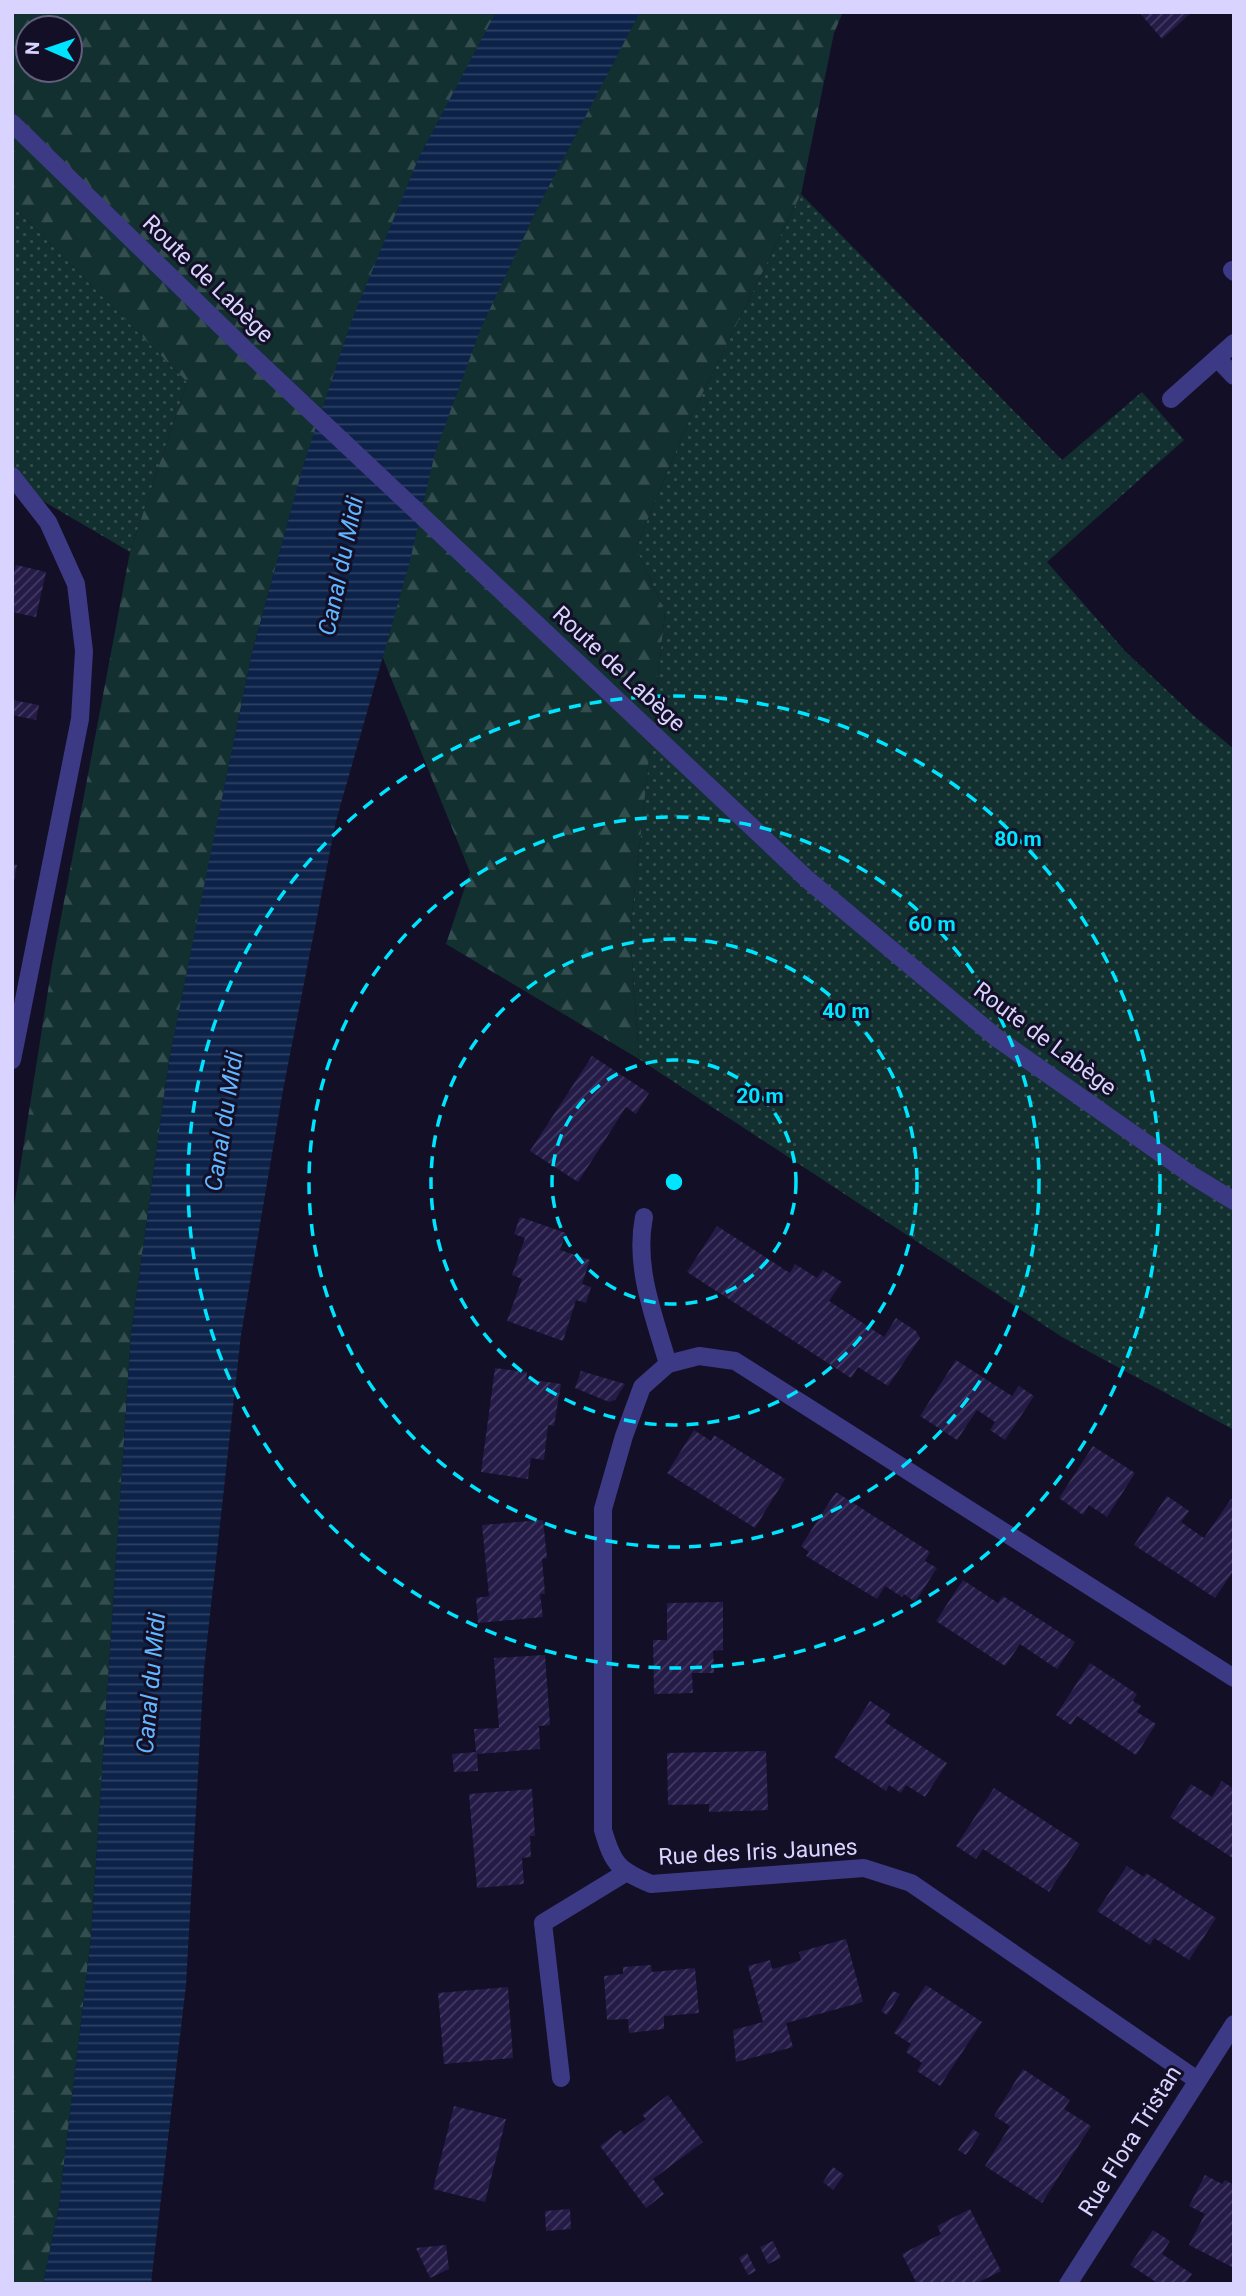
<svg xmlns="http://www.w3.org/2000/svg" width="1246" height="2296" font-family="Roboto,sans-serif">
  <defs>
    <pattern id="grass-dots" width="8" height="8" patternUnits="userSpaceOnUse" patternTransform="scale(1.75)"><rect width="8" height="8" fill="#12302f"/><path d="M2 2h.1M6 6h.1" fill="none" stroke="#344d4e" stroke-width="1.8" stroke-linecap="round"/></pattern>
    <pattern id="forest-firs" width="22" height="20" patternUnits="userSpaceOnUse" patternTransform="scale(1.75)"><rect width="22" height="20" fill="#12302f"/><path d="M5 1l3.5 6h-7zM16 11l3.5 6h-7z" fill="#344d4e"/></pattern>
    <pattern id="water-rules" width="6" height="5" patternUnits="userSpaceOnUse" patternTransform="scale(1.75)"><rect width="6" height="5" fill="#0c2248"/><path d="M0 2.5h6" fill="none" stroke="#2f4163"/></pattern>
    <pattern id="building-hatch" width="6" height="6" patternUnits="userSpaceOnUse" patternTransform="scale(1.75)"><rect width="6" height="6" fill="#241b47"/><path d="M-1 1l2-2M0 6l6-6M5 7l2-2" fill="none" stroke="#433b63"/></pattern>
  </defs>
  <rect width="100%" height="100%" fill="#130f26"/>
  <g fill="url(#grass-dots)">
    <path d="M801,194L1062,460L1142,392L1184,440L1047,562L1125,651L1194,716L1234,749V1430L1062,1337L639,1059L630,933L665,612L636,548L685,429Z"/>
    <path d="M12,205L187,382L130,552L12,483Z"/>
  </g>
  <path fill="url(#forest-firs)" fill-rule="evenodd" d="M12,12H843L834,33L801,194L685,429L636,548L665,612L630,933L639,1059L446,944L470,872L304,464L252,653L169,1061L131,1335L91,1938L59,2206L43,2284H12V1219L52,965L130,552L187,382L12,205ZM28,28H70V70H28Z"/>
  <path fill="url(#water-rules)" d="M496,12H640L535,213L481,328L435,453L409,565L336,821L283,1090L241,1335L204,1669L186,1985L151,2284H43L59,2206L91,1938L131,1335L169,1061L206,876L252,653L304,463L351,322L419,157Z"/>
  <g fill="url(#building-hatch)">
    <path d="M1139,12H1192L1162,39Z"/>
    <path d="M16,565L46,572L36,617L12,612V580Z"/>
    <path d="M12,700L39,705L36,720L12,715Z"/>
    <path d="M12,864L17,865L14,881H12Z"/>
    <path d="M592,1056L649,1093L636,1114L626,1107L578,1182L530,1151Z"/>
    <path d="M520,1217L566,1233L560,1250L590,1260L582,1284L591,1287L586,1303L576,1300L563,1341L507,1321L522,1279L512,1275L525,1238L514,1234Z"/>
    <path d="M717,1226L790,1273L795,1264L817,1278L823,1270L842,1282L829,1301L884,1337L896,1318L916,1331L920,1338L888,1386L858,1367L851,1378L687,1272Z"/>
    <path d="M956,1360L1012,1396L1019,1386L1034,1396L1005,1440L990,1430L995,1422L977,1410L957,1440L920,1416Z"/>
    <path d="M495,1368L527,1372L526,1379L561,1384L554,1426L548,1425L544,1460L531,1458L528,1479L481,1472Z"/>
    <path d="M581,1371L625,1384L615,1400L609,1402L575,1388Z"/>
    <path d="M694,1430L711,1441L714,1435L785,1479L755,1528L667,1473Z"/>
    <path d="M1093,1446L1135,1473L1107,1517L1089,1505L1083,1515L1059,1498Z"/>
    <path d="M836,1492L930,1552L925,1561L937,1568L915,1602L904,1594L902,1597L885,1586L877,1599L806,1556L809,1552L801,1546Z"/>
    <path d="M1167,1496L1189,1511L1181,1522L1204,1538L1231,1499L1234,1500V1570L1215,1598L1134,1545Z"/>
    <path d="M543,1520L547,1558L542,1559L545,1594H540L543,1617L478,1623L476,1598L489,1596L482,1525Z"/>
    <path d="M963,1580L998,1603L1003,1596L1075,1642L1057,1669L1020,1644L1005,1666L936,1621Z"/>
    <path d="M723,1602V1650L713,1651L714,1673H692L693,1693L654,1694L653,1640H667V1603Z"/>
    <path d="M545,1655L550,1725L539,1726L540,1749L477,1754L478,1771L454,1772L452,1754L476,1752L474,1729L499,1728L494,1658Z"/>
    <path d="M1090,1663L1137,1694L1133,1701L1141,1706L1137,1712L1156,1724L1136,1755L1077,1716L1071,1725L1056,1715Z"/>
    <path d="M870,1701L890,1714L885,1722L947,1763L925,1797L906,1785L901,1793L889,1785L886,1791L834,1757Z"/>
    <path d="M766,1751L768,1810L709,1812V1804L668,1805L667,1753Z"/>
    <path d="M1222,1781L1234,1789V1859L1170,1817L1191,1784L1212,1797Z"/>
    <path d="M994,1788L1080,1844L1049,1892L983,1849L976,1859L956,1846Z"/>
    <path d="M532,1789L535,1836H530L531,1857L522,1858L524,1884L477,1888L469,1794Z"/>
    <path d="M1127,1866L1144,1877L1146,1873L1216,1918L1189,1960L1154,1938L1150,1945L1097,1911Z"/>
    <path d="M846,1939L863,2002L786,2023L793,2047L736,2062L733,2030L763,2022L748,1966L770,1960L772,1969L784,1966L801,1960L799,1952Z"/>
    <path d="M651,1965L652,1972L695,1968L699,2013L664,2016V2029L629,2033L628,2019L607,2020L604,1976L623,1974V1967Z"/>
    <path d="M926,1985L982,2022L940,2086L917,2071L922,2063L906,2052L911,2044L894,2033Z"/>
    <path d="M508,1987L513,2058L444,2064L438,1993Z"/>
    <path d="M893,1991L900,1994L887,2015L881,2011Z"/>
    <path d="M1023,2069L1070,2100L1064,2109L1091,2126L1042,2203L985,2166L1010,2126L994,2116Z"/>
    <path d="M668,2095L703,2142L653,2179L664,2194L646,2208L600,2146L621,2130L624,2135L646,2119L642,2115Z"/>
    <path d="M454,2106L506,2119L485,2202L433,2189Z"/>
    <path d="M973,2129L980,2134L966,2155L958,2150Z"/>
    <path d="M833,2167L844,2175L833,2190L823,2182Z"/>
    <path d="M1205,2175L1222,2184L1225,2180L1234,2185V2268L1189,2245L1205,2214L1189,2206Z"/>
    <path d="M570,2209L571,2229L546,2231L545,2211Z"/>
    <path d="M970,2209L1001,2271L979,2282L980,2284H917L902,2254L941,2234L937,2226Z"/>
    <path d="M1153,2230L1170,2241L1162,2254L1192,2274L1185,2284H1159L1130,2265Z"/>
    <path d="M773,2241L781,2258L768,2264L760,2247Z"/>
    <path d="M446,2245L449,2269L430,2278L416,2248Z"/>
    <path d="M747,2253L756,2271L748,2275L739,2258Z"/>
  </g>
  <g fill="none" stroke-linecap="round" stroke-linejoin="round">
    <g stroke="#3d3a85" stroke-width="18">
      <path d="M12,123L250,354L807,879L998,1039L1193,1176L1234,1201"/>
      <path d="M1232,270L1234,272"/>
      <path d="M1217,358L1234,376"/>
      <path d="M1171,399L1234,343"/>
      <path d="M12,476L48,522L76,584L84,651L80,719L12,1060"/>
      <path d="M644,1217C634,1267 654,1316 668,1364"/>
      <path d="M561,2078L543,1923L625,1873"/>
      <path d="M1197,2080L911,1883L864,1868L651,1884C618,1870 613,1864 603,1830V1509L624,1436L642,1387L668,1364L699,1356L735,1361L1234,1678"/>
      <path d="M1068,2284L1234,2024"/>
    </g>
  </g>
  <g fill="none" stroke="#00e5ff" stroke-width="3.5" stroke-dasharray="12 9">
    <circle cx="674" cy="1182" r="122"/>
    <circle cx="674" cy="1182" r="243"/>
    <circle cx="674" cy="1182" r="365"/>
    <circle cx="674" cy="1182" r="486"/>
  </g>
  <g text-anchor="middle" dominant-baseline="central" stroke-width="6" stroke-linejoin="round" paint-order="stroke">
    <g font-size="23" fill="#d9d4ff" stroke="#130f26">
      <text transform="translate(208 279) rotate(44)">Route de Labège</text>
      <text transform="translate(619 669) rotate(43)">Route de Labège</text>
      <text transform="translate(1045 1039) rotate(37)">Route de Labège</text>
      <text transform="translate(758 1852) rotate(-3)">Rue des Iris Jaunes</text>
      <text transform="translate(1130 2141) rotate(-58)">Rue Flora Tristan</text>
    </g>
    <g font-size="24" font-style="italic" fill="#62b6ff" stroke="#130f26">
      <text transform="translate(341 566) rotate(-78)">Canal du Midi</text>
      <text transform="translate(224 1121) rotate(-81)">Canal du Midi</text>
      <text transform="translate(151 1683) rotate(-85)">Canal du Midi</text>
    </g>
  </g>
  <circle cx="674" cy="1182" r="10" fill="#00e5ff" stroke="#130f26" stroke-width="3.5"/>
  <g font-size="21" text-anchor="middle" font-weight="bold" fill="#00e5ff" stroke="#130f26" stroke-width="6" stroke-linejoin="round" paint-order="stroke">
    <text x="1018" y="846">80 m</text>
    <text x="932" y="931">60 m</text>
    <text x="846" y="1018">40 m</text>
    <text x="760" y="1103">20 m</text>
  </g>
  <rect width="1246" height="2296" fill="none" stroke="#d9d4ff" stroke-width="28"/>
  <g transform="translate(49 49) rotate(272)"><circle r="33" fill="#130f26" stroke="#625e7d" stroke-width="2"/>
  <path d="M0-5L12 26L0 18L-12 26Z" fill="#00e5ff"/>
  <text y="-10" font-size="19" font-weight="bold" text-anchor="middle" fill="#d9d4ff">N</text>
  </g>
</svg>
